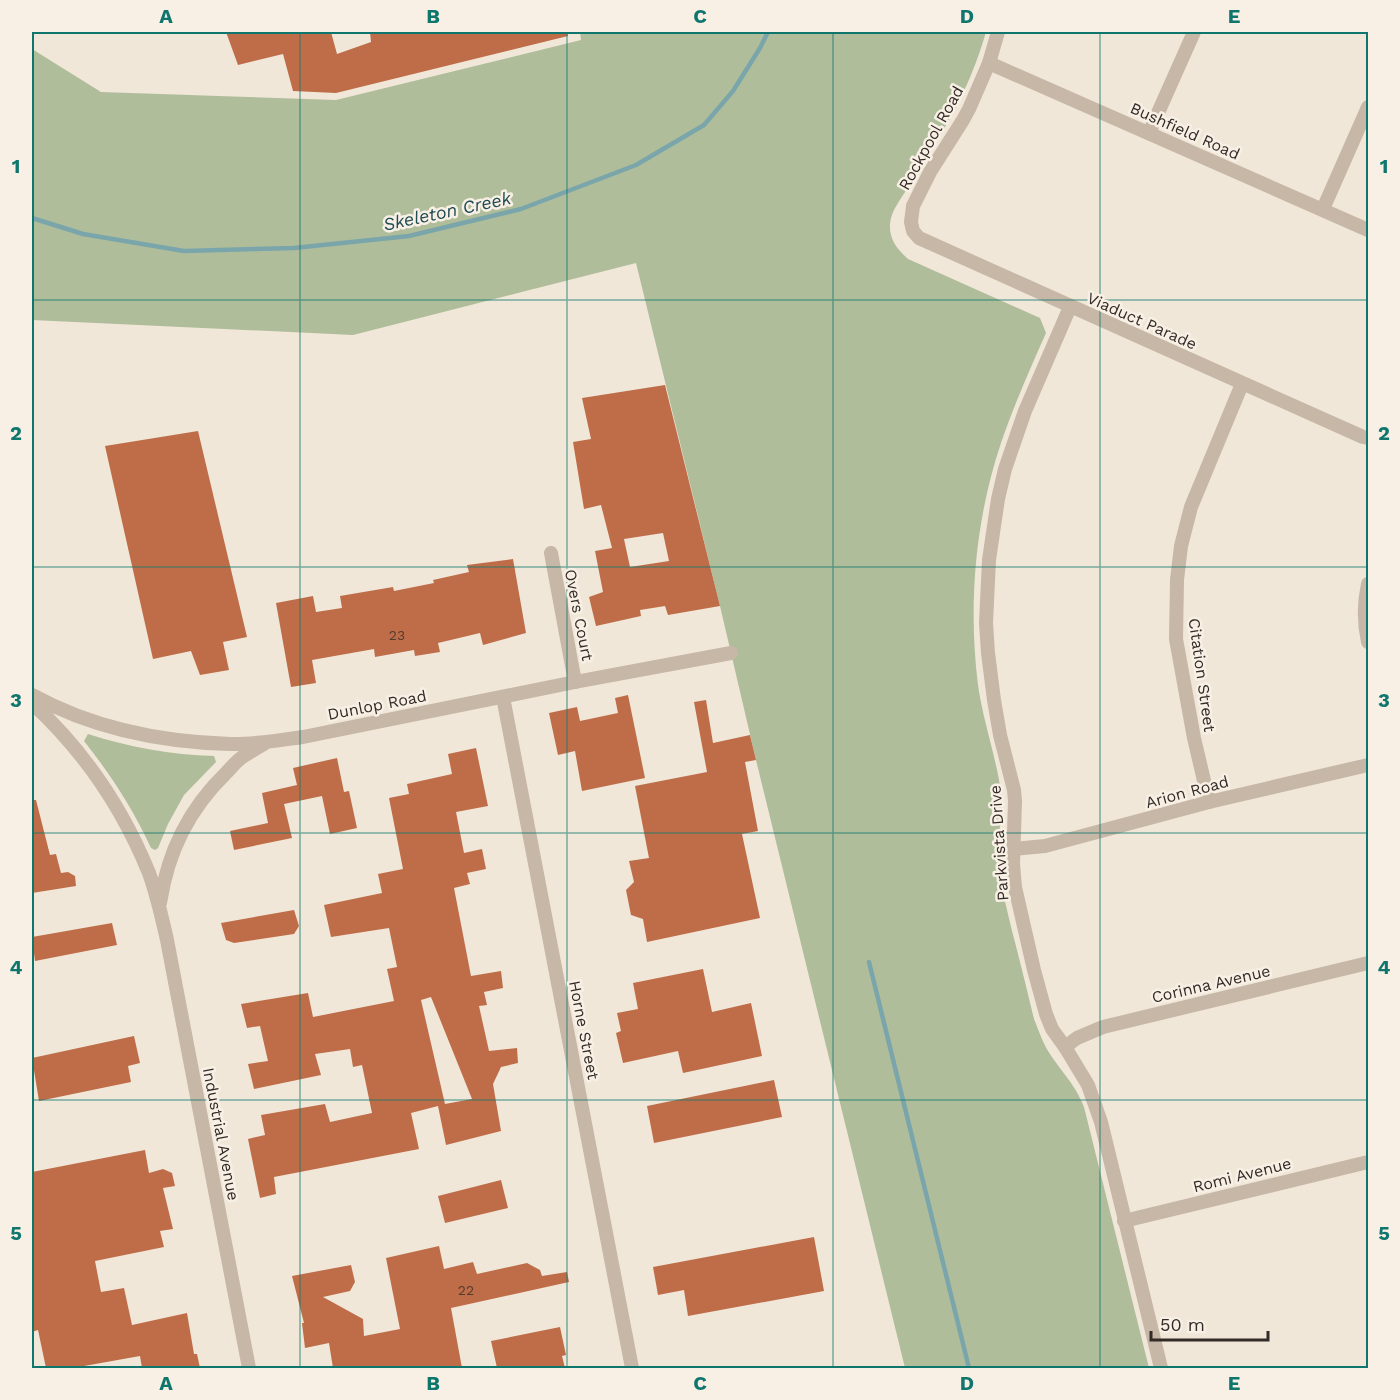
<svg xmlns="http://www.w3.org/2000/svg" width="1400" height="1400" font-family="'Work Sans',sans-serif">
  <rect width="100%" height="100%" fill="#f0e7d9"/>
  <g fill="#afbd9a">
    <path d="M580,32H986C977,63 965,92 949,120C941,135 930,148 922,163C917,171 913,179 908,187C902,198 891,210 890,224C889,239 897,249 908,259L1040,318L1046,333C1030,369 1014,405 1001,443C975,520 968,605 978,685C983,721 996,756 1001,792C1004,816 996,840 998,864C1001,887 1007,909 1012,931C1020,961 1027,990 1034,1019C1039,1031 1043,1044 1050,1054C1063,1074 1075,1084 1084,1107L1149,1368H905L756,760L720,606L636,263L353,335L32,320V49L101,92L336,100L581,40Z"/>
    <path d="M88,734C129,747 171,755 214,756L216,762L184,795L168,824L158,848L155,850L151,848C133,809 111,775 84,741Z"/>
  </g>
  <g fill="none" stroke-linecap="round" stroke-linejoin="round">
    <g stroke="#7aa6ab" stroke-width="4.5">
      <path d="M32,218L83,234L184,251L294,248L409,236L521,209L636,165L704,125L733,91L760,48L768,32"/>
      <path d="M869,962L969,1368"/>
    </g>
  </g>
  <g fill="#bf6d48" fill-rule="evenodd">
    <path d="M226,32H331L337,54L371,42L370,32H567L568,36L336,93L293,91L283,54L238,65Z"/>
    <path d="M665,385L720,606L668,615L665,606L640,610L641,616L596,626L589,597L603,592L595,551L612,548L601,505L584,509L573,442L591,439L582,398ZM663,533L669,561L630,567L624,539Z"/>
    <path d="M198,431L247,637L223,642L229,670L200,675L191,651L153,659L105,446Z"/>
    <path d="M513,559L526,633L483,645L480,633L438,643L440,652L415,656L414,650L375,657L374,649L312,660L316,683L291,687L276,603L313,596L316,612L342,608L340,596L393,587L394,591L434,583L433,580L469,572L467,565Z"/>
    <path d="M628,695L645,778L582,791L575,751L558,755L549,713L577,707L580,721L618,713L615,698Z"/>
    <path d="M706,700L713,743L750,735L756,760L745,762L758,831L742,834L760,918L647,942L643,919L631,915L626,890L634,882L629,861L649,858L635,786L707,772L694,702Z"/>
    <path d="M476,748L488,806L456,812L464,853L482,849L486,869L467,873L470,884L454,888L471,976L501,971L503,988L484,992L487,1005L479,1006L489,1051L517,1048L518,1063L501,1067L493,1084L501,1131L446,1145L438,1106L411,1113L419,1149L274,1177L276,1194L260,1198L248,1139L265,1135L261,1115L325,1104L330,1122L372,1113L362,1065L353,1067L350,1049L315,1054L321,1075L254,1089L248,1064L268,1061L260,1026L247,1028L241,1004L308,993L313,1017L394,1001L387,969L397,967L389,928L331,937L324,905L382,893L378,874L403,869L389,798L409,794L407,784L452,774L448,754ZM431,997L472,1099L445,1104L421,1000Z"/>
    <path d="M337,758L344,792L349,791L357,828L330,834L322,796L284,804L292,838L234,850L230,831L268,823L262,793L297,785L293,768Z"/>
    <path d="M32,800H36L50,855L56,854L61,873L68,872L75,876L76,886L32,893Z"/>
    <path d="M294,910L299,926L294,934L234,943L226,940L221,923Z"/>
    <path d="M112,923L117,945L35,961L32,937Z"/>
    <path d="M703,969L712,1012L751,1003L762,1056L683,1073L678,1051L623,1063L616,1033L621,1031L617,1013L638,1009L633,983Z"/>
    <path d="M134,1036L140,1063L128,1066L131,1082L39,1101L32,1058Z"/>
    <path d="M774,1080L782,1117L654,1143L647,1106Z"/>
    <path d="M145,1150L149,1173L163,1169L172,1173L175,1186L163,1188L173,1229L160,1231L164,1247L95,1261L101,1292L124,1288L132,1325L187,1313L194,1354H197L200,1368H142L140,1356L73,1368H46L38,1330L32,1332V1172Z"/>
    <path d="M501,1180L508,1208L445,1223L438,1196Z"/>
    <path d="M814,1237L824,1291L688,1316L684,1290L658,1295L653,1267Z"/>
    <path d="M439,1246L444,1269L473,1262L477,1274L527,1263L540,1270L542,1276L567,1272L569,1282L451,1308L462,1368H333L329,1343L305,1348L302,1323H304L292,1276L351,1265L355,1282L350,1291L323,1297L363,1319L364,1336L400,1329L386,1258Z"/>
    <path d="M560,1327L566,1355L562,1356L565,1368H497L491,1341Z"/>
  </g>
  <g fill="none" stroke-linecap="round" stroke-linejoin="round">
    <g stroke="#c7b7a6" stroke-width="14">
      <path d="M998,32L989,63L969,109L963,120L930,172L913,206L911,222L913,231L919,238L1363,437L1368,438"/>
      <path d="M989,63L1368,230"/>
      <path d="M1149,133L1194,32"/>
      <path d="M1323,209L1368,107"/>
      <path d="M1070,307L1025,411L1005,469L998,499L989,560L986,623L988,653L994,700L1000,735L1014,790L1015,801L1013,864L1015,887L1034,970L1046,1014L1052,1029L1065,1047L1088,1085L1101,1122L1161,1368"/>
      <path d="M551,553L575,682"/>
      <path d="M1368,584C1364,602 1364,624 1368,642"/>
      <path d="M32,695C92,728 161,742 230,744C254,745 279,740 303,737L575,682L731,653"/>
      <path d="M503,697L632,1368"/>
      <path d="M32,703C83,750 123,809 149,873C157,895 162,918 167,940L249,1368"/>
      <path d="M1209,802L1194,738L1176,639L1177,580L1181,546L1191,507L1242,384"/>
      <path d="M1014,849L1045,846L1209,802L1368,765"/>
      <path d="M160,903C168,851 189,809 227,772C232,767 237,760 244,756C250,752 257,748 264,744"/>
      <path d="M1065,1047L1077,1038L1103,1027L1368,963"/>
      <path d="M1124,1221L1368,1162"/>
    </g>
  </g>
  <path fill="none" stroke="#0f766e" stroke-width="1.5" stroke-opacity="0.55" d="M300,32V1368M567,32V1368M833,32V1368M1100,32V1368M32,300H1368M32,567H1368M32,833H1368M32,1100H1368"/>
  <g text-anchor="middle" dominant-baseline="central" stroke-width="5" stroke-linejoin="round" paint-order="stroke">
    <g font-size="14" fill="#563c2f">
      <text x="397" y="635">23</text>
      <text x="466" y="1290">22</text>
    </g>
    <g font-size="16" fill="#332b27" stroke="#f8f0e5">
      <text transform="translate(1185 131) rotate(24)">Bushfield Road</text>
      <text transform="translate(931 138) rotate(-61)">Rockpool Road</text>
      <text transform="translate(1142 321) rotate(24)">Viaduct Parade</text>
      <text transform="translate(579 615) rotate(79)">Overs Court</text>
      <text transform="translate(1202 675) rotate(82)">Citation Street</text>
      <text transform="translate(377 705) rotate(-11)">Dunlop Road</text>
      <text transform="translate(1187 792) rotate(-15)">Arion Road</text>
      <text transform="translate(999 843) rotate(-94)">Parkvista Drive</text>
      <text transform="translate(1211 984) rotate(-13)">Corinna Avenue</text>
      <text transform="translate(584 1030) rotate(79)">Horne Street</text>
      <text transform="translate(221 1134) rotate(79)">Industrial Avenue</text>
      <text transform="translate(1242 1175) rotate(-14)">Romi Avenue</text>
    </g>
    <g font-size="18" font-style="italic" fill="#1f4b52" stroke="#f8f0e5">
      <text transform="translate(447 211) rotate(-12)">Skeleton Creek</text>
    </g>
  </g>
  <rect width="1400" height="1400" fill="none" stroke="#f8f0e5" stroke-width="66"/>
  <path d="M1151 1331v9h117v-9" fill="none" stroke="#332b27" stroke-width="3"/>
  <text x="1160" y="1331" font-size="18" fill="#332b27" stroke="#f8f0e5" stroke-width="4.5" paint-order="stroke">50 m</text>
  <rect x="33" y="33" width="1334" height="1334" fill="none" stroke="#0f766e" stroke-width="2"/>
  <g font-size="20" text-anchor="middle" font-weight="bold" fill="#0f766e">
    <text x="166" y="23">A</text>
    <text x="433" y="23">B</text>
    <text x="700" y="23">C</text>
    <text x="967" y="23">D</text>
    <text x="1234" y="23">E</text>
    <text x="16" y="173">1</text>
    <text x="1384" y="173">1</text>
    <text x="16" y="440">2</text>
    <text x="1384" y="440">2</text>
    <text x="16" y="707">3</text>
    <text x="1384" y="707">3</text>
    <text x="16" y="974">4</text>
    <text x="1384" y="974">4</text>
    <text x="16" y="1240">5</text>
    <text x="1384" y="1240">5</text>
    <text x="166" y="1390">A</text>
    <text x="433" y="1390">B</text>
    <text x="700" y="1390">C</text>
    <text x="967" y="1390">D</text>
    <text x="1234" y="1390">E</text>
  </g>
</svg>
